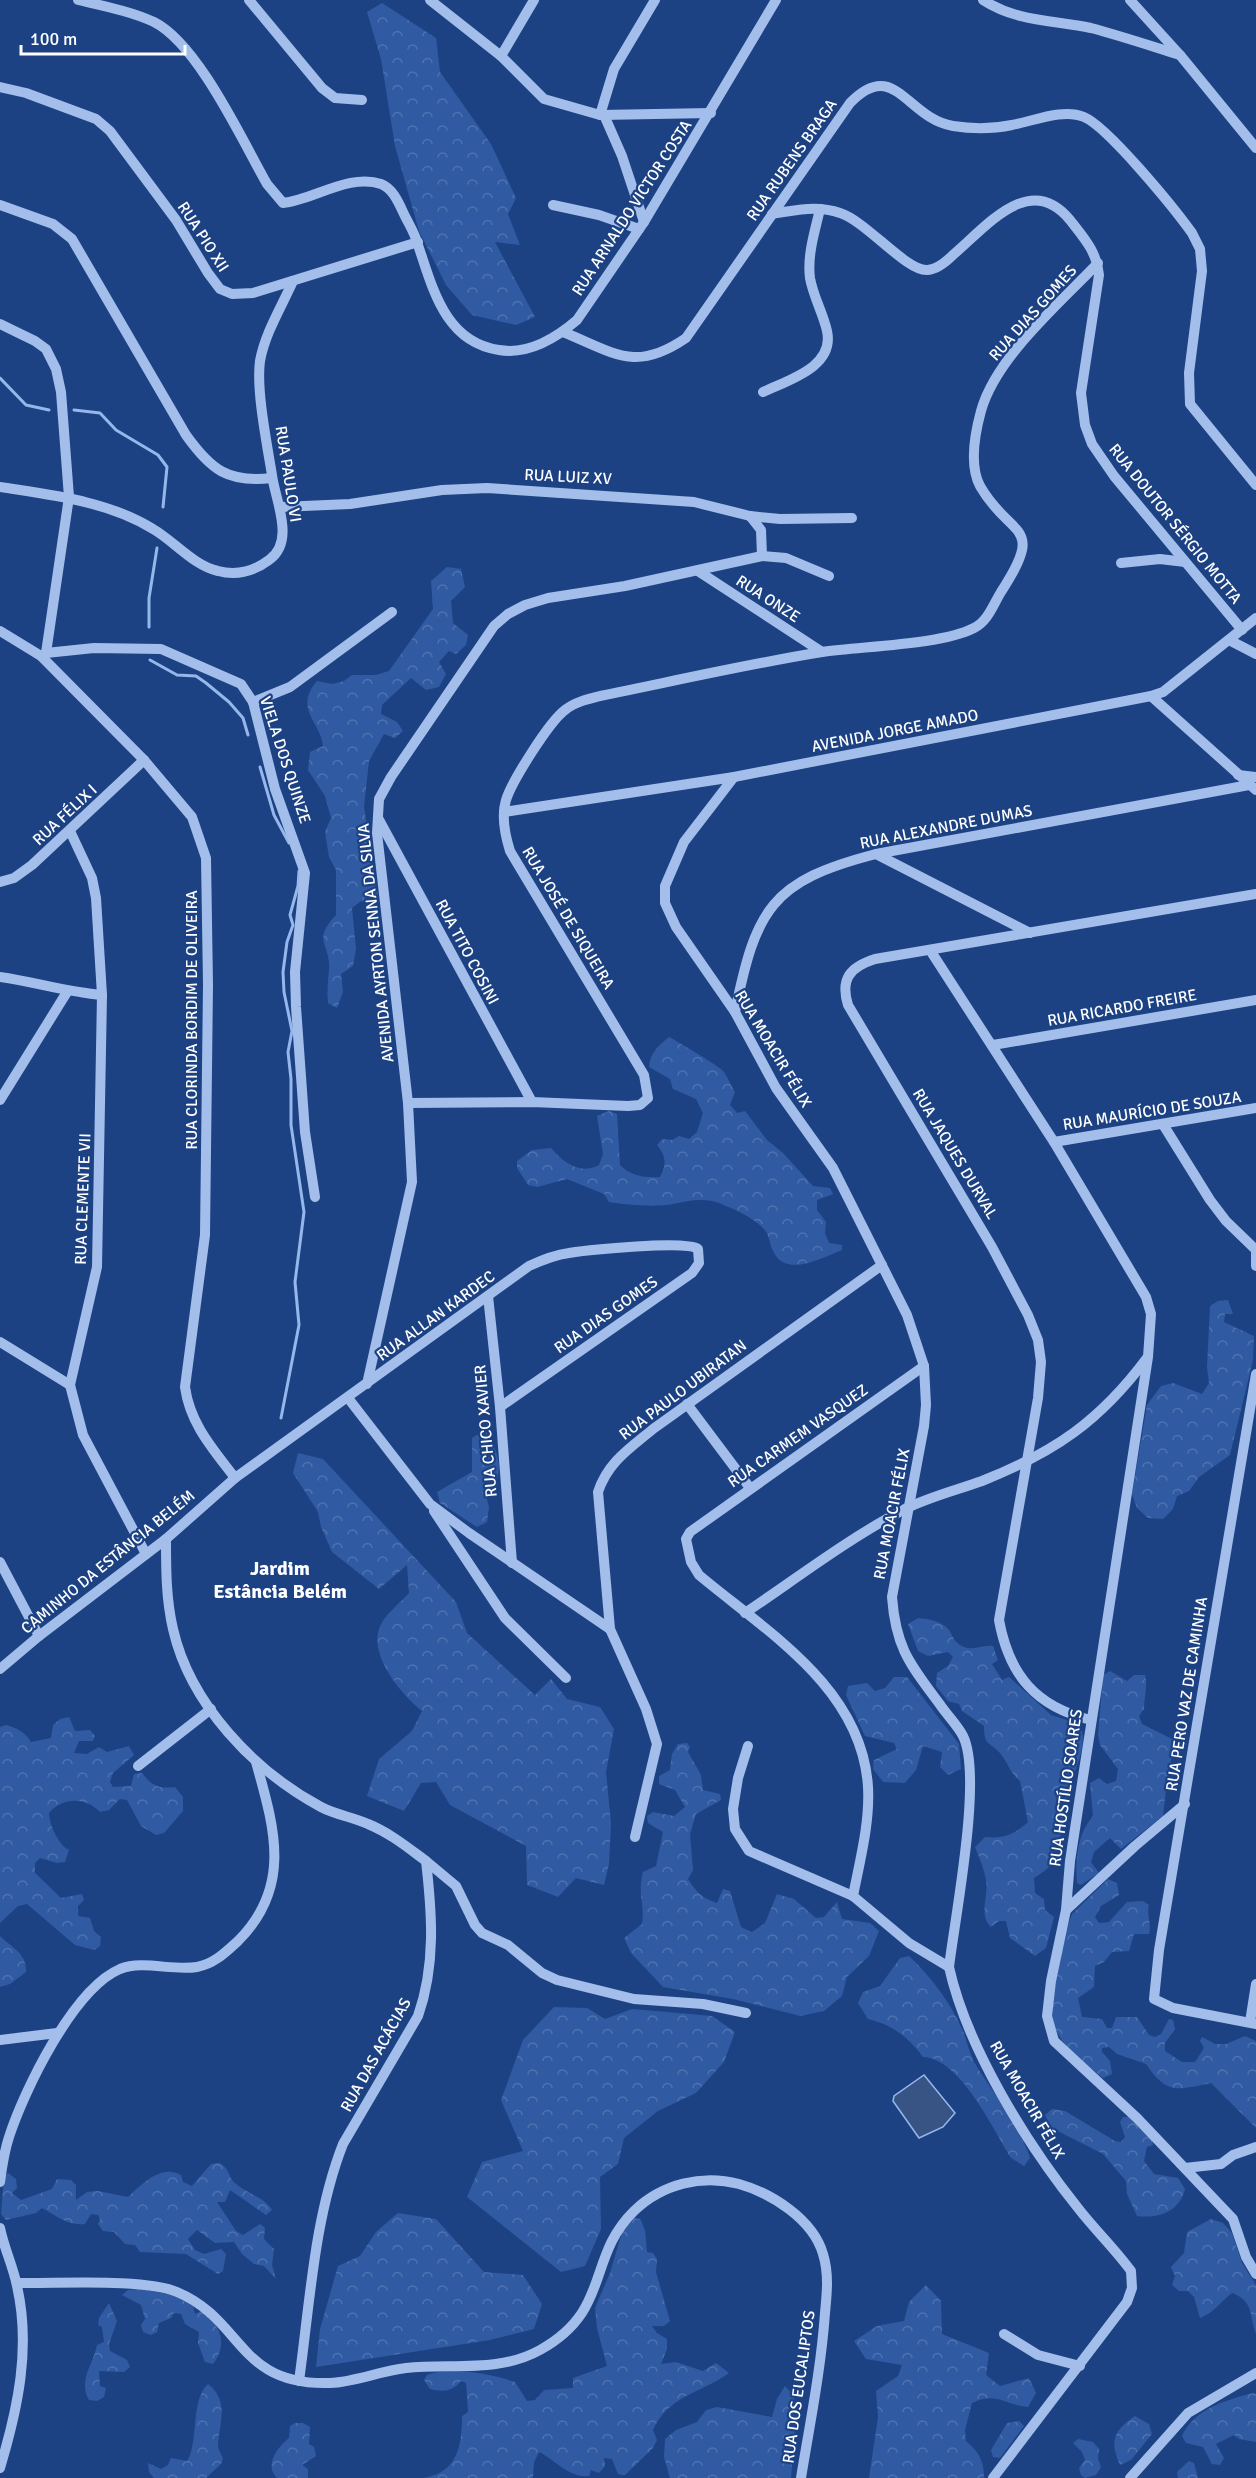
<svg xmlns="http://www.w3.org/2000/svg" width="1256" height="2478" font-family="Signika,sans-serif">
  <defs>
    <pattern id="forest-crowns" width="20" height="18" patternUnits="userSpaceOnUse" patternTransform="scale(1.5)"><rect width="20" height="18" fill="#305aa2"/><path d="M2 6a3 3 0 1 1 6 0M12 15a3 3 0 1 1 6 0" fill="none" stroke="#4f73b0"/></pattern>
  </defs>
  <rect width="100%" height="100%" fill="#1c4284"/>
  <g fill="url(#forest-crowns)">
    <path d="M382,3L436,38L440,72L491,144L516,198L508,214L520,245L495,242L535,317L516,325L472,315L446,285L419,231L395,146L381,59L367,12Z"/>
    <path d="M447,567L461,569L465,587L451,601L453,623L468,635L466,645L456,654L449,651L439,662L446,674L439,687L426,690L411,678L382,705L381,714L397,722L403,731L395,738L384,734L369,761L364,807L378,896L370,905L361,901L352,908L356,949L353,966L341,974L343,992L337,1008L328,1003C327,990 328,982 329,969C331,944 311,941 336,915V870L329,857L325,832L331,818L325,796L308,770L310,752L323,746C321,722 293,709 317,681L332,684L344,681L352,675H376L389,671L433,609L431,581Z"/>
    <path d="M669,1037C675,1040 719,1066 723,1071C728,1077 731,1086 735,1092L730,1105L737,1113L745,1111L767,1140L783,1153L813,1186L830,1188L833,1194L817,1200V1210L826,1222L825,1233L829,1243L842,1245V1250C823,1257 786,1279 773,1251C769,1243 770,1234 762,1227C754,1219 737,1210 726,1206C708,1197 691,1200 673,1204C657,1207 626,1205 609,1202L604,1194L567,1179L537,1187L528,1185L517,1168V1161L532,1150L551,1148C564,1163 580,1175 599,1165L603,1154L597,1116L609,1111L617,1114L620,1165C631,1176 645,1178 660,1177C667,1164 666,1156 657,1145L662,1139L672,1140L679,1136L689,1139L697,1132L703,1113L696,1099L673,1089L670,1079L649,1067C650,1053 658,1046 669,1037Z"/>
    <path d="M1228,1300L1233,1314H1225L1224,1322L1254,1336L1253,1360L1230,1455L1199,1477L1189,1491L1177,1496L1173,1509L1163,1519L1148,1518L1137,1508L1132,1494L1147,1405L1161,1386L1173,1383L1202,1394L1209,1383L1207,1367L1210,1306L1218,1301Z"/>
    <path d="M485,1430C497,1446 509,1480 485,1492L489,1507L487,1522L477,1527L440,1503L437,1492L472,1472V1438Z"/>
    <path d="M298,1453L323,1459L456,1602L467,1633L535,1695L551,1679L567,1699L600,1707L614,1729L606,1772L611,1823L609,1864L604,1885L576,1878L558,1897L527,1885L526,1846L450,1805L436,1782L421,1783L404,1811L367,1796L379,1759L412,1731L422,1711C401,1694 366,1653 381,1624C387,1613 401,1602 409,1593L407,1565L379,1589L332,1552L321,1527L318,1512L293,1473Z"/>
    <path d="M918,1618C928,1619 942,1621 949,1630C954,1638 954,1643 964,1647C974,1651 983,1644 993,1646L998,1660L992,1664L1002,1680L1009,1677L1051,1715L1079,1724C1091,1745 1071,1775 1067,1795C1063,1817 1062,1843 1052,1863C1049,1869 1040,1874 1034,1878L1035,1893L1044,1899L1045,1910L1054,1917L1046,1948L1035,1956L1010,1938L1006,1921H999L991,1927C978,1915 989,1896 986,1880C984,1868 979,1857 975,1847L985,1837C1003,1839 1015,1834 1028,1822L1020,1781C1010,1773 1008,1763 1000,1753C989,1741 984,1746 984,1726L962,1711L959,1704L948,1701L936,1686L937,1673L948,1666L953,1657L948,1652L928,1656L918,1651L908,1624Z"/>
    <path d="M1110,1671L1127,1681L1134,1675H1145C1148,1686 1144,1697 1144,1709L1139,1716L1142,1724L1172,1739L1174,1749L1168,1772L1163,1816L1121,1849L1110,1838L1094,1852L1091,1862L1099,1873L1081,1885L1077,1883C1075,1860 1077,1834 1093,1816L1090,1783L1099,1778L1107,1784L1116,1781L1118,1769L1100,1745L1098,1735L1103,1675Z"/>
    <path d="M894,1677H907L959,1744L961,1769L948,1775L940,1767L942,1752L923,1746L916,1770L905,1783L883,1782L873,1769L874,1760L897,1749L894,1743L865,1736L846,1695L848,1686L867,1683L875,1691L885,1688Z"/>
    <path d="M69,1717L75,1731L90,1730L95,1736L93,1741H79L74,1753L87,1754L99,1747L107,1752L129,1746L134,1755L113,1773L110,1782L113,1787L131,1786L134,1774L142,1773C152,1786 158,1789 175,1787L183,1797V1811L164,1833L156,1835L141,1826L127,1800L120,1799L109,1810L100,1812C85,1797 63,1797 49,1813C49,1824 59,1846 69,1850L65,1862L57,1863L40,1858L35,1863V1873L61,1898L82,1894L84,1900L78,1906V1916L90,1918L94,1931L101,1937L100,1946L94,1950L75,1945L27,1904L18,1906L0,1923V1727L6,1725C17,1728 25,1732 31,1742L51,1738L53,1725L60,1719Z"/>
    <path d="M687,1743L690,1747L688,1752L701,1775L703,1790L720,1794L721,1800L696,1814L690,1834L693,1870L688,1879C696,1892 702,1898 717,1903L723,1889L730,1891L741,1927L752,1932L765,1923L777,1894L794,1899L816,1918L824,1917L837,1902L842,1919L870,1923L879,1931L869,1956L847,1977L842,1996L824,2011L800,2016L733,1999L663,1987L631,1953L624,1938L642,1924C645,1903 637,1894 643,1872L656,1866L663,1832L648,1823L647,1816L653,1812L674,1816L685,1807L675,1790L659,1784V1776L670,1770L672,1754L678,1744Z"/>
    <path d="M1108,1879L1117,1883L1119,1895L1101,1906L1095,1917L1099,1923L1109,1922L1127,1902L1143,1901L1149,1905C1146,1915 1152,1923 1149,1934H1134L1129,1951L1112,1952L1104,1962L1095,1966L1094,1987L1078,1998L1082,2017L1102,2019L1107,2028H1112L1116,2017H1137L1149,2035L1155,2037L1161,2034L1169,2019L1173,2020L1175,2029L1165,2043V2051L1182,2062H1195L1204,2048L1200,2041L1202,2037L1215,2044H1226L1245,2036L1256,2041V2128L1211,2083C1177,2090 1167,2095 1146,2064L1117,2054L1109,2047L1102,2048V2052L1110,2061L1112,2074L1103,2078C1086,2064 1064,2050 1055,2028C1045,2006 1062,1953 1067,1928L1072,1914Z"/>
    <path d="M0,1936C12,1948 27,1953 26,1972L10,1984L0,1987Z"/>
    <path d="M909,1956C932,1978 950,2002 963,2031C967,2041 969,2052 974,2062C993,2093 1018,2123 1030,2158L1024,2166L1011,2158C993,2129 960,2058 923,2057C908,2037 893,2025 868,2019L858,2003L863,1992L880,1986L900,1958Z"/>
    <path d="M554,2007L587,2008L605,2019L632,2009L712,2016L735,2032L724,2062L696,2093L658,2111L624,2138L618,2164L600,2177L601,2229L585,2266L561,2272L467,2197L482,2162L523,2151L501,2100L523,2040Z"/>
    <path d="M1052,2109L1065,2111L1115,2141L1121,2142L1125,2137L1120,2122L1123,2117H1130L1152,2140L1153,2145L1147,2147L1144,2161L1154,2174L1178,2178L1185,2189C1180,2211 1159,2219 1137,2216L1127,2194L1126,2181L1109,2161L1103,2154L1052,2128L1045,2115Z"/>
    <path d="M219,2163C231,2169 227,2177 236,2184C248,2194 264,2197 272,2210L266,2215L230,2190L225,2202H217L236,2231L243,2235L260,2224L265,2228L264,2239L274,2249L272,2265L276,2279L264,2266L254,2264L242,2254L234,2242L215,2243L197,2230L188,2239L195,2250L204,2254L221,2249L226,2254L223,2271L218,2274L186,2254L140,2252L135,2245L125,2244L114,2232L103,2231L98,2224L100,2219L98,2215L91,2214L85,2224C67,2226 57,2216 42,2208L36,2213L6,2220L1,2214L4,2177L8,2173L16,2179L17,2188L12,2193L21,2200L52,2189L57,2179L71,2180L76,2185V2200L87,2192L98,2191L128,2197C143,2183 161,2164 181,2175L183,2182L192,2186L211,2164Z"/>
    <path d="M398,2213L436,2219L484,2272L523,2275L542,2304L534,2329L490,2340L316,2367L320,2329L338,2266L360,2256L376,2232Z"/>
    <path d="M634,2218L640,2219L645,2230L647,2252L653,2253L657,2259L656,2272L670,2321L664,2326H652L657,2333L667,2339V2349L661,2364L676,2362L703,2371L716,2363L729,2373C700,2394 669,2395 653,2430L657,2440L653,2448L625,2475L618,2474L612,2459L604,2458L605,2466L599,2473L591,2470L589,2476C568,2478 556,2460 539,2452L534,2462L533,2478H423C458,2473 462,2445 462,2416L468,2412L466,2383L461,2381C452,2392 443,2392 430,2389L424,2380L427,2375C449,2366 493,2374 515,2382L527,2401L535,2400L544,2390L573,2388V2378L607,2366L597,2328L595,2308L610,2273L623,2229Z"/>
    <path d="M1211,2219L1223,2223L1232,2233L1242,2263L1256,2285V2334C1249,2315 1254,2301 1232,2293C1220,2302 1214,2313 1200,2318L1194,2297L1188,2291H1179L1172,2285L1175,2276L1171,2267L1184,2253L1187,2232Z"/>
    <path d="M926,2285L941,2301L942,2334L989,2353L986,2375L1000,2386L1029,2378L1036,2393L1028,2407C1005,2405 996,2391 972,2403L965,2430L966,2441C979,2452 984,2461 984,2478H869L878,2417L876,2391L898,2376L902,2365L866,2359L854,2341L877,2326L904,2321L909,2302Z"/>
    <path d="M141,2289L173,2295L193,2306L195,2314L201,2311C220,2324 229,2344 213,2364L205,2362L198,2343L199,2332L185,2324L181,2314L174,2313L171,2318L159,2323L157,2332L151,2335L143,2332L141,2325L145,2319L141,2305L122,2295L128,2290Z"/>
    <path d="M109,2303L117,2321L109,2344L110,2351L127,2360L130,2367L124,2372L99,2371L100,2386L106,2388L104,2397L97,2401L89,2400C78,2380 93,2365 97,2345L104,2342L102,2327L98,2325L99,2318Z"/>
    <path d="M208,2384C230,2401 219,2424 218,2446C218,2449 222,2455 223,2459L221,2464L206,2478H154L149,2472L148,2463L161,2469L168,2465L171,2458L187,2461C199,2443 190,2400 208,2384Z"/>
    <path d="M785,2386L794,2396L795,2427L791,2478H670L664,2457L665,2439L676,2430L697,2422L706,2410L717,2407L772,2417L777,2399Z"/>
    <path d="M1253,2393L1256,2394V2442L1239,2439L1234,2435L1216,2444L1224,2458L1220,2465L1212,2464L1203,2447L1186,2443L1182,2436C1194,2409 1226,2400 1253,2393Z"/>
    <path d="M1135,2416L1149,2424L1152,2434L1131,2460L1120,2465C1109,2441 1114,2430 1135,2416Z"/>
    <path d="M1019,2421L1024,2426L1000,2458L993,2457L991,2450L1007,2423Z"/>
    <path d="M295,2423H303L310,2427L309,2444L314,2447L316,2456L302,2465L308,2469V2478H277C264,2465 277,2448 289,2438L290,2426Z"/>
    <path d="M1078,2439L1093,2442L1099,2449L1098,2459L1101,2467L1096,2475L1085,2478L1081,2475L1079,2468L1085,2460L1082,2452L1073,2443Z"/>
    <path d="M1189,2461L1194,2463L1198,2478H1178L1177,2472Z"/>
  </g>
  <path fill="#385485" stroke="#96b7ec" stroke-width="1.5" d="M924,2075L955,2113L943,2127L919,2138L893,2101L894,2096Z"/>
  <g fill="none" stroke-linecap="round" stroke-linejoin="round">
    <g stroke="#96b7ec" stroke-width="3">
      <path d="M0,378L26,405L49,410"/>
      <path d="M74,410L100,413L116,430L158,455L167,467L163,507"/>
      <path d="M149,627V598L157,548"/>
      <path d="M150,660L177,675L196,676L206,683L229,702L243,718L248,735"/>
      <path d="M260,767L274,815L289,843"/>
      <path d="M281,1418L299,1325L295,1282L304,1212L291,1125V1079L288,1052L292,1031L284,992L283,972L287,942L293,925L290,915L298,886L299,871"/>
    </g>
    <g stroke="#a3beea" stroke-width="10">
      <path d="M78,0C103,6 130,11 154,22C198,44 242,140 267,184L283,203C313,200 350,173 381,184C392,188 398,201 403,212C408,223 415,233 418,245C433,289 445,342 499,350C528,355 556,338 577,320L644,222L776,0"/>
      <path d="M249,0L322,88L335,98L362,100"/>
      <path d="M430,0L501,56L544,99L600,115L711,113"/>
      <path d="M983,0C1017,22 1053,20 1091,28C1121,36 1151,46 1180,55"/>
      <path d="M1130,0L1180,55L1256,148"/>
      <path d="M501,56L534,0"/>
      <path d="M0,87L26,93L96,119L110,131L176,220L208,273L220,289L232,294L253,293L418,242"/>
      <path d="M600,115L614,69L655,0"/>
      <path d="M604,115L622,156L644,222"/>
      <path d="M0,205L53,224L72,239L186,435C211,470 228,483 272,478"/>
      <path d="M553,205L599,215L639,229"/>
      <path d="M772,214C794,210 818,205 840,213C866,221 906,271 927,270C937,270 947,261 954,254C987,226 1030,171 1070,220C1084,238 1097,252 1099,275L1081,393L1085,425L1092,444L1114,476L1242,630"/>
      <path d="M0,324L35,341L46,349L56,369L61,392L69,497L46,653"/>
      <path d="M563,332C615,353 635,373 686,338L850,103C895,57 906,118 953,126C972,129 993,129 1012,125C1034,121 1063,108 1084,117C1108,127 1174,208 1192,233L1200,249L1202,271L1189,373L1190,404L1256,485"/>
      <path d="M763,392C788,380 835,367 827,331C823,313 813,296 810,278C807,255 815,231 820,209"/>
      <path d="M0,487C51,495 108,501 153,529C174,541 194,566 218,571C237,576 253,572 269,560C296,541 275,500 272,475C267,444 256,390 260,361C265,333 282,306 293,281"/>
      <path d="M281,507L350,504L442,490L487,488L694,502L750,516L780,519L852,518"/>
      <path d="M750,516L761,530L762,556"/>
      <path d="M1121,563L1160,559L1185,562"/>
      <path d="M698,571L822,652"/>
      <path d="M0,631L41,656L144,760L192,817L206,858L208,985L205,1235L185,1387C190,1424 213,1449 235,1478"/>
      <path d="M1229,640L1256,654"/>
      <path d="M41,656L46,653L94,648L161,649L241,684L253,702L275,789L305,873L295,972L296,1007L305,1132L315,1197"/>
      <path d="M1151,696L1256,790"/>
      <path d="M253,702L290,687L392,612"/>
      <path d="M1238,775L1256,777"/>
      <path d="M734,777L684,842L665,886V903L676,927L735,1012L776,1088L833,1168L907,1315L924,1366L926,1405L924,1426L892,1597C896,1650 911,1665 941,1706C948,1716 958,1726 963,1736C983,1776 955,1917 949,1967C967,2048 1027,2144 1078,2208C1095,2230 1115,2249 1131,2271L1132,2288L1127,2302L993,2478"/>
      <path d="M504,812L734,777L1151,696L1163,692L1256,618"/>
      <path d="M378,818L532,1102"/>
      <path d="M70,831L92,878L96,898L102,995L97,1267L70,1385L83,1435L146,1554"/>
      <path d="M876,854L1030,933"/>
      <path d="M0,882L14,878L32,865L144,760"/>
      <path d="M930,950L1054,1142L1146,1297L1151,1314L1148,1357L1070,1861L1066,1910L1051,1981L1047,2016L1054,2041L1137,2118L1233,2219L1246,2257L1256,2274"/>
      <path d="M0,977C35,982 67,992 102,995"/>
      <path d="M735,1012C756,909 771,881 876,854L1249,785"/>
      <path d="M993,1045L1256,1000"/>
      <path d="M0,1100L67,992"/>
      <path d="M408,1103L532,1102L628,1106L640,1105L648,1098L644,1075L510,851C505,835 501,816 506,800C512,781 549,722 565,710C575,702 588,699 600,696C674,681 748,664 822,652C863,646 941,645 974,628C988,621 993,605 1001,592C1047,522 1010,539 980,486C969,465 975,433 981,411C996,357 1060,303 1098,263"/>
      <path d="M1164,1126L1210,1200L1226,1221L1256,1250"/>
      <path d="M1054,1142L1256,1108"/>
      <path d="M1256,1250V1266"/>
      <path d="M488,1296L500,1407L512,1563"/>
      <path d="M0,1342L70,1385"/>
      <path d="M1256,1374L1159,1950L1154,1999L1173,2008L1256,2024"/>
      <path d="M367,1384L412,1182L408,1103L377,833L379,799L391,777L494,626L508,614L525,605L548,598L625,586L762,556L786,558L829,576"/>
      <path d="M348,1398L430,1504L469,1533L610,1629"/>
      <path d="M687,1404L750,1488"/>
      <path d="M434,1511L505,1618L566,1678"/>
      <path d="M166,1539C166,1569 166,1599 173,1629C190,1704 254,1771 321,1807C336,1815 353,1817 368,1824C390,1833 407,1847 426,1861C432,1913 436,1965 418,2016L343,2144C314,2218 310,2303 299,2381"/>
      <path d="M0,1562L39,1636"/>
      <path d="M745,1613C797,1578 849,1538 905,1509C929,1497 957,1490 982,1481C1055,1452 1100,1421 1147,1358"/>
      <path d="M0,1669L39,1636L166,1539L235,1478L529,1266C542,1260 554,1255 569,1253C588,1250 686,1240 698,1249L699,1263L692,1273L500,1407"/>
      <path d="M1091,1720C1036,1707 1009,1675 999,1620L1038,1398L1041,1362L1038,1340L1028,1315L992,1247L848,1005C840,979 850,967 875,959L1256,894"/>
      <path d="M748,1746L738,1778L733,1809L735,1829L749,1851L853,1896L909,1943L949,1967"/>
      <path d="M138,1766L211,1709"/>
      <path d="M635,1837L657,1744L646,1709L610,1629L598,1492C608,1462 629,1449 653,1429L882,1265"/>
      <path d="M426,1861L456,1886L475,1925L482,1933L508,1945L542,1973L557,1980L634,1999L703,2004L746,2013"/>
      <path d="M853,1896C860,1860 870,1823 868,1787C862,1688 767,1632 699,1575L691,1562L686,1539L690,1532L924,1366"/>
      <path d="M1066,1910L1135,1846L1185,1804"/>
      <path d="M1250,2022L1256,1984"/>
      <path d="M0,2040L57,2033"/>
      <path d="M1185,2168L1221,2164L1233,2155L1256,2147"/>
      <path d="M0,2182C2,2167 4,2152 9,2137C24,2091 73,1989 120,1969C143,1960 172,1971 197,1967C214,1964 226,1952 238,1941C293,1886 274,1827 256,1762"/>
      <path d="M0,2228C4,2248 13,2266 17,2286C31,2348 18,2408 0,2468"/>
      <path d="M17,2283C56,2284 144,2278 177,2292C244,2320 237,2386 330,2383C355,2382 380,2371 406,2368C451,2363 499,2373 540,2350C612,2310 586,2258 634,2211C662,2184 702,2174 739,2184C771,2193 813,2219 823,2254C829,2273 827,2293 825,2313C821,2369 810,2423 801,2478"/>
      <path d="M1004,2334L1038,2355L1080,2366"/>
      <path d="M1130,2478L1188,2413L1256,2373"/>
    </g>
  </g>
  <g text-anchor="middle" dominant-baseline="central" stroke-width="4.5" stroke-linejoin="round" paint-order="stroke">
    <g font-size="16" fill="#fff" stroke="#1c4284">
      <text transform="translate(792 160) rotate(-55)">RUA RUBENS BRAGA</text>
      <text transform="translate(632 208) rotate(-57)">RUA ARNALDO VICTOR COSTA</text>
      <text transform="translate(203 237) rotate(57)">RUA PIO XII</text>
      <text transform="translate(1033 313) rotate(-48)">RUA DIAS GOMES</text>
      <text transform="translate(288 474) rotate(81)">RUA PAULO VI</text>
      <text transform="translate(568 477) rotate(3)">RUA LUIZ XV</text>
      <text transform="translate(1175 524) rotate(51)">RUA DOUTOR SÉRGIO MOTTA</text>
      <text transform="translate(768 599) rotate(33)">RUA ONZE</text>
      <text transform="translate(895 731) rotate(-11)">AVENIDA JORGE AMADO</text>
      <text transform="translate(285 760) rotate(72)">VIELA DOS QUINZE</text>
      <text transform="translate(65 815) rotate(-43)">RUA FÉLIX I</text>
      <text transform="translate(946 827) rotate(-11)">RUA ALEXANDRE DUMAS</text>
      <text transform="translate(568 918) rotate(59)">RUA JOSÉ DE SIQUEIRA</text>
      <text transform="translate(376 943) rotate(-96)">AVENIDA AYRTON SENNA DA SILVA</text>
      <text transform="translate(467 952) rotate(62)">RUA TITO COSINI</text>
      <text transform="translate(1122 1008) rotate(-10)">RUA RICARDO FREIRE</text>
      <text transform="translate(192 1020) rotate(-90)">RUA CLORINDA BORDIM DE OLIVEIRA</text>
      <text transform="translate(773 1049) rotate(59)">RUA MOACIR FÉLIX</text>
      <text transform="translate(1152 1111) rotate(-9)">RUA MAURÍCIO DE SOUZA</text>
      <text transform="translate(955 1154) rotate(59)">RUA JAQUES DURVAL</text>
      <text transform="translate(83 1199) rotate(-88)">RUA CLEMENTE VII</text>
      <text transform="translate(606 1315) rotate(-35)">RUA DIAS GOMES</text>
      <text transform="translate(436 1316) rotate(-36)">RUA ALLAN KARDEC</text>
      <text transform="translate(683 1390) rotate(-37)">RUA PAULO UBIRATAN</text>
      <text transform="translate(486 1431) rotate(-95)">RUA CHICO XAVIER</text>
      <text transform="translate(798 1436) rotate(-35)">RUA CARMEM VASQUEZ</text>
      <text transform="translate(892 1514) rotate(-79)">RUA MOACIR FÉLIX</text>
      <text transform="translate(108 1562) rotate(-39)">CAMINHO DA ESTÂNCIA BELÉM</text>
      <text transform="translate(1187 1694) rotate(-81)">RUA PERO VAZ DE CAMINHA</text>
      <text transform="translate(1066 1788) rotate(-82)">RUA HOSTÍLIO SOARES</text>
      <text transform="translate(376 2055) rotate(-61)">RUA DAS ACÁCIAS</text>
      <text transform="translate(1027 2100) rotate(60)">RUA MOACIR FÉLIX</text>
      <text transform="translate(799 2387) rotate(-82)">RUA DOS EUCALIPTOS</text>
    </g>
    <g font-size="20" font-weight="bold" fill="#fff" stroke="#1c4284">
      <text x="280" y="1568">Jardim<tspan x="280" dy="23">Estância Belém</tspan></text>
    </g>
  </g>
  <path d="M21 45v9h164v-9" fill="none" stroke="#ffffff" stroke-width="3"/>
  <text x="30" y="45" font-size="18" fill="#ffffff" stroke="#1c4284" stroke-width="4.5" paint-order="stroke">100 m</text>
</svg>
